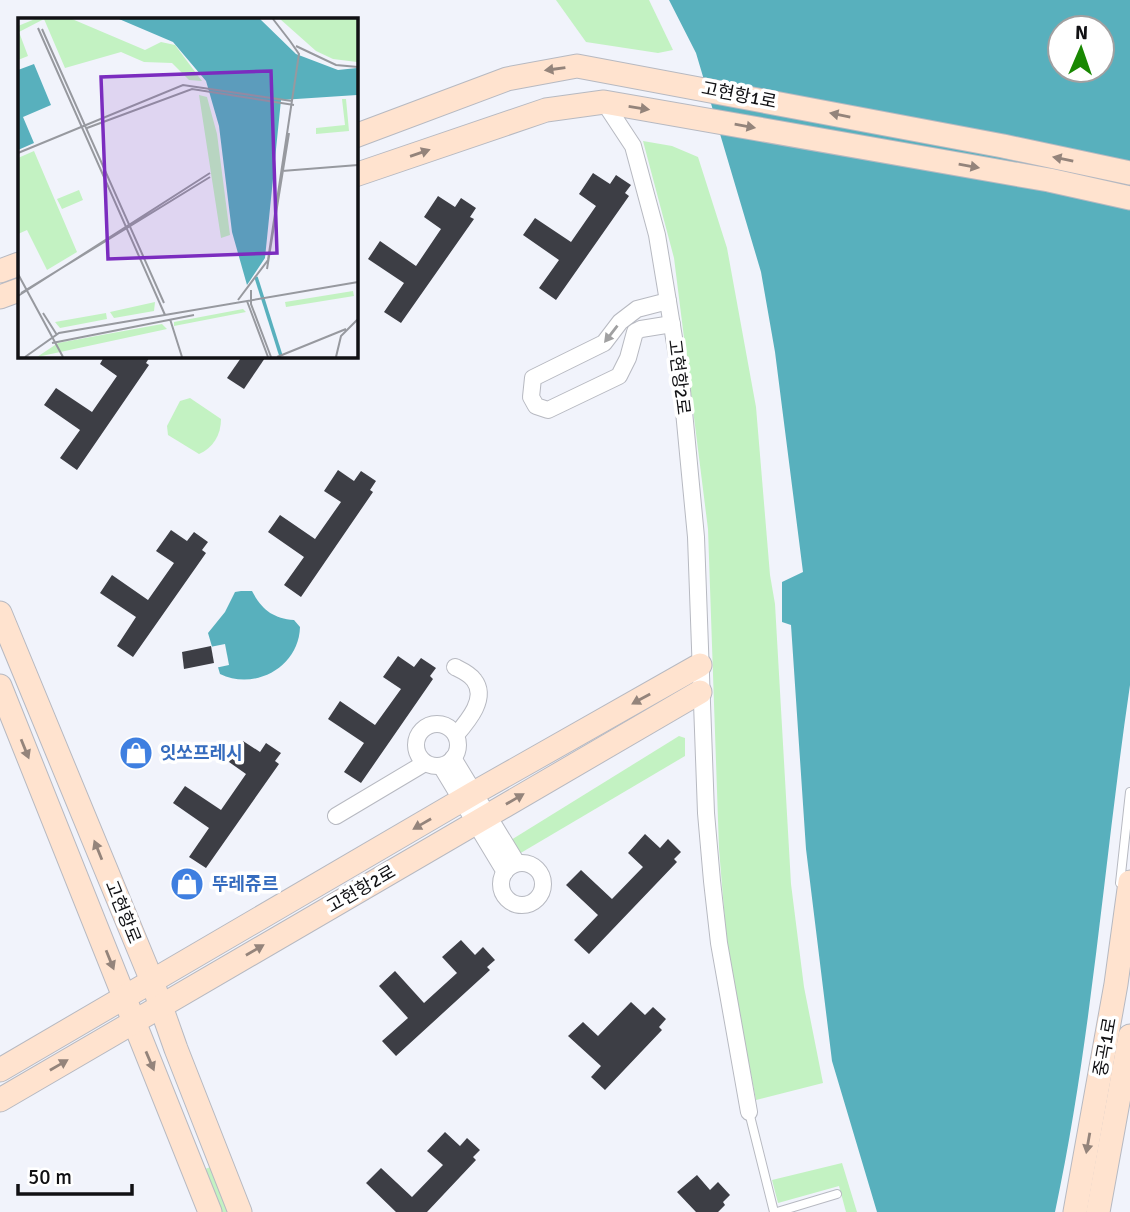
<svg xmlns="http://www.w3.org/2000/svg" width="1130" height="1212" font-family="Signika,'Noto Sans KR',sans-serif">
  <rect width="100%" height="100%" fill="#f1f3fb"/>
  <g fill="#c3f2c2">
    <path d="M556,0H649L673,50L658,53L586,42Z"/>
    <path d="M643,141L672,146L698,157L727,248L756,407L770,575L775,604L791,884L804,987L823,1083L756,1100L728,958L719,849L708,529L674,258Z"/>
    <path d="M190,398L221,419C221,435 213,448 199,454L168,435L167,426L180,401Z"/>
    <path d="M679,736L685,738V756L519,854L511,840Z"/>
    <path d="M842,1163L857,1212H846L839,1186L778,1203L772,1180Z"/>
    <path d="M213,1166L231,1212H222L205,1169Z"/>
  </g>
  <g fill="#58b0bd" fill-rule="evenodd">
    <path d="M669,0H1130V685C1104,861 1092,1038 1055,1212H877L832,1061L806,849L791,625L782,622V582L803,572L775,352L761,272L696,53ZM1060,28H1102V70H1060Z"/>
    <path d="M241,591H252C262,610 273,618 294,620L300,627C299,667 255,691 220,674L208,633L225,612L235,592Z"/>
  </g>
  <path fill="#f1f3fb" d="M225,644L229,665L215,668L210,647Z"/>
  <g fill="#3d3e45">
    <path d="M593,173L610,184L616,175L631,185L625,193L629,196L556,300L539,288L559,260L523,235L535,218L571,242L596,206L579,194Z"/>
    <path d="M438,196L455,207L461,198L476,208L470,217L474,219L401,323L384,312L404,283L368,259L380,241L416,266L441,229L424,217Z"/>
    <path d="M105,355H151L146,363L149,365L77,470L60,458L80,430L44,405L56,388L92,412L117,376L100,364Z"/>
    <path d="M243,355H267L244,389L227,378Z"/>
    <path d="M338,470L354,481L361,471L376,481L370,490L373,492L301,597L284,585L304,557L268,532L280,515L315,539L341,502L324,491Z"/>
    <path d="M171,530L187,541L194,532L208,542L202,550L206,553L133,657L117,646L136,617L100,593L112,575L148,600L174,563L156,551Z"/>
    <path d="M211,646L214,663L184,669L182,652Z"/>
    <path d="M398,656L414,667L421,658L436,668L430,676L433,679L361,783L344,772L364,743L328,719L340,701L375,725L401,689L383,677Z"/>
    <path d="M243,741L260,752L266,743L281,753L275,761L279,764L206,868L189,857L209,828L173,803L185,786L221,810L246,774L229,762Z"/>
    <path d="M645,834L660,848L668,839L681,852L674,859L677,862L589,954L574,940L598,915L566,885L581,870L612,899L643,867L628,853Z"/>
    <path d="M461,940L475,955L483,947L495,960L487,967L490,970L396,1056L382,1041L408,1018L379,986L395,971L424,1003L457,973L442,957Z"/>
    <path d="M631,1002L645,1015L653,1007L666,1019L659,1027L662,1030L605,1090L591,1077L601,1066L568,1036L583,1022L598,1036Z"/>
    <path d="M445,1132L460,1146L467,1138L480,1150L473,1157L476,1160L427,1212H396L366,1183L381,1168L412,1197L443,1165L427,1151Z"/>
    <path d="M697,1175L710,1190L718,1182L730,1195L723,1202L725,1205L718,1212H696L677,1192Z"/>
  </g>
  <g fill="none" stroke-linecap="round" stroke-linejoin="round">
    <defs>
      <g id="lane">
        <path d="M1120,883L1130,792"/>
        <path d="M749,1112L774,1212"/>
        <path d="M777,1212L837,1194"/>
      </g>
      <g id="street">
        <path d="M604,102L633,146L657,235L681,380L696,537L706,813L712,881L719,943L749,1112"/>
        <path d="M668,301L637,309L620,322L604,343L533,378L531,397L536,406L548,410L619,376L628,358L635,332L641,329L672,324"/>
        <path d="M455,667C461,670 470,674 474,680C488,698 468,721 456,735"/>
        <circle cx="437" cy="745" r="21"/>
        <path d="M453,758L517,863"/>
        <path d="M441,766L505,872"/>
        <path d="M336,816L425,763"/>
        <circle cx="522" cy="884" r="21"/>
      </g>
      <g id="secondary">
        <path d="M355,136L507,79L577,66L1003,146L1130,173"/>
        <path d="M355,175L546,110L604,102L1049,180L1130,198"/>
        <path d="M0,271L19,264"/>
        <path d="M0,297L19,290"/>
        <path d="M0,613L152,981L176,1049L240,1212"/>
        <path d="M0,686L210,1212"/>
        <path d="M0,1070L474,793L700,665"/>
        <path d="M0,1100L700,692"/>
        <path d="M1075,1212L1116,984L1130,882"/>
        <path d="M1098,1212L1130,1036"/>
      </g>
    </defs>
    <use href="#lane" stroke="#b7b9c1" stroke-width="10"/>
    <use href="#street" stroke="#b7b9c1" stroke-width="18"/>
    <use href="#secondary" stroke="#b7b9c1" stroke-width="25"/>
    <use href="#lane" stroke="#fff" stroke-width="8"/>
    <use href="#street" stroke="#fff" stroke-width="16"/>
    <use href="#secondary" stroke="#ffe3cf" stroke-width="23"/>
  </g>
  <defs><path id="oneway-solid" d="M-6-.8H1V-3.2L6.5 0L1 3.2V.8H-6Z" transform="scale(1.75)"/></defs>
  <g fill="#94847b">
    <use href="#oneway-solid" transform="translate(555 69) rotate(172)"/>
    <use href="#oneway-solid" transform="translate(639 108) rotate(9)"/>
    <use href="#oneway-solid" transform="translate(840 115) rotate(-169)"/>
    <use href="#oneway-solid" transform="translate(745 126) rotate(10)"/>
    <use href="#oneway-solid" transform="translate(420 153) rotate(-19)"/>
    <use href="#oneway-solid" transform="translate(1063 159) rotate(-168)"/>
    <use href="#oneway-solid" transform="translate(969 166) rotate(10)"/>
    <use href="#oneway-solid" transform="translate(641 699) rotate(151)"/>
    <use href="#oneway-solid" transform="translate(25 749) rotate(68)"/>
    <use href="#oneway-solid" transform="translate(515 799) rotate(-30)"/>
    <use href="#oneway-solid" transform="translate(422 824) rotate(150)"/>
    <use href="#oneway-solid" transform="translate(98 850) rotate(-112)"/>
    <use href="#oneway-solid" transform="translate(255 950) rotate(-30)"/>
    <use href="#oneway-solid" transform="translate(110 960) rotate(68)"/>
    <use href="#oneway-solid" transform="translate(150 1061) rotate(67)"/>
    <use href="#oneway-solid" transform="translate(59 1065) rotate(-30)"/>
    <use href="#oneway-solid" transform="translate(1088 1143) rotate(100)"/>
  </g>
  <use fill="#a0a0a1" href="#oneway-solid" transform="translate(611 334) rotate(128)"/>
  <defs>
    <symbol id="shop-disc" viewBox="-11 -11 22 22"><circle r="9.5" fill="#3f7fe0" stroke="#fff"/><path d="M-5-2.5h2.3a2.7 3.5 0 0 1 5.4 0H5L5.5 6h-11ZM-1.5-2.5h3a1.5 2.3 0 0 0-3 0Z" fill="#fff"/></symbol>
  </defs>
  <g fill-rule="evenodd">
    <use href="#shop-disc" x="117" y="734" width="38" height="38"/>
    <use href="#shop-disc" x="168" y="865" width="38" height="38"/>
  </g>
  <g text-anchor="middle" dominant-baseline="central" stroke-width="7" stroke-linejoin="round" paint-order="stroke">
    <g font-size="18" fill="#111114" stroke="#fff">
      <text transform="translate(739 95) rotate(11)">고현항1로</text>
      <text transform="translate(679 377) rotate(83)">고현항2로</text>
      <text transform="translate(361 889) rotate(-30)">고현항2로</text>
      <text transform="translate(123 912) rotate(68)">고현항로</text>
      <text transform="translate(1105 1047) rotate(-80)">중곡1로</text>
    </g>
    <g font-size="18" font-weight="bold" fill="#366cbe" stroke="#fff" text-anchor="start">
      <text x="160" y="753">잇쏘프레시</text>
      <text x="212" y="884">뚜레쥬르</text>
    </g>
  </g>
  <g transform="translate(18 18)">
    <rect width="340" height="340" fill="#f1f3fb"/>
    <path d="M17,1H54L127,32L143,24L157,27L184,63L171,62L154,45L126,44L103,34L47,50L26,1L1,14L10,38L0,42V8ZM262,1H339V44L315,41L298,33ZM181,77L189,79L199,116L212,217L203,220ZM324,81H328L331,113L298,116V110L327,107ZM16,133L59,234L29,252L9,212L0,216V140ZM61,172L65,182L44,191L39,181ZM335,273L336,278L268,289L267,284ZM137,284L136,293L96,300L92,294ZM225,291L228,294L156,308V304ZM88,295L89,301L42,310L37,304ZM144,306L149,311L19,339L40,325Z" fill="#c3f2c2"/>
    <path d="M101,1H242L278,36L320,52L339,50V77L263,82L247,240L229,267L214,214L201,108L188,63L155,24ZM16,46L33,87L5,99L16,125L0,132V52Z" fill="#58b0bd"/>
    <path fill="none" stroke="#58b0bd" stroke-width="3.5" d="M238,259L263,338"/>
    <path fill="none" stroke="#97999f" stroke-width="2" d="M255,1L272,23M20,10L147,297M24,11L146,285M278,28L318,47L340,49M69,110L174,71L276,87M0,135L165,67L274,83M264,153L340,147M249,251L271,115M0,256L45,339M233,272V286L253,339M3,275L192,159M0,278L192,155M220,282L250,242L281,36L272,23M229,283L250,339M25,295L39,317M152,301L164,339M34,325L176,297M7,339L41,315L340,264M259,339L328,311M318,339L323,318L340,301"/>
    <path fill="#7b2cbf" fill-opacity="0.15" stroke="#7b2cbf" stroke-width="3.5" d="M253,53L259,235L90,241L83,59Z"/>
    <rect width="340" height="340" fill="none" stroke="#111114" stroke-width="3.5"/>
  </g>
  <g transform="translate(1081 49) rotate(2)"><circle r="33" fill="#ffffff" stroke="#a0a0a1" stroke-width="2"/>
  <path d="M0-5L12 26L0 18L-12 26Z" fill="#198802"/>
  <text y="-10" font-size="19" font-weight="bold" text-anchor="middle" fill="#111114">N</text>
  </g>
  <path d="M18 1184v10h114v-10" fill="none" stroke="#111114" stroke-width="3.5"/>
  <text x="28" y="1184" font-size="21" fill="#111114" stroke="#ffffff" stroke-width="5" paint-order="stroke">50 m</text>
</svg>
